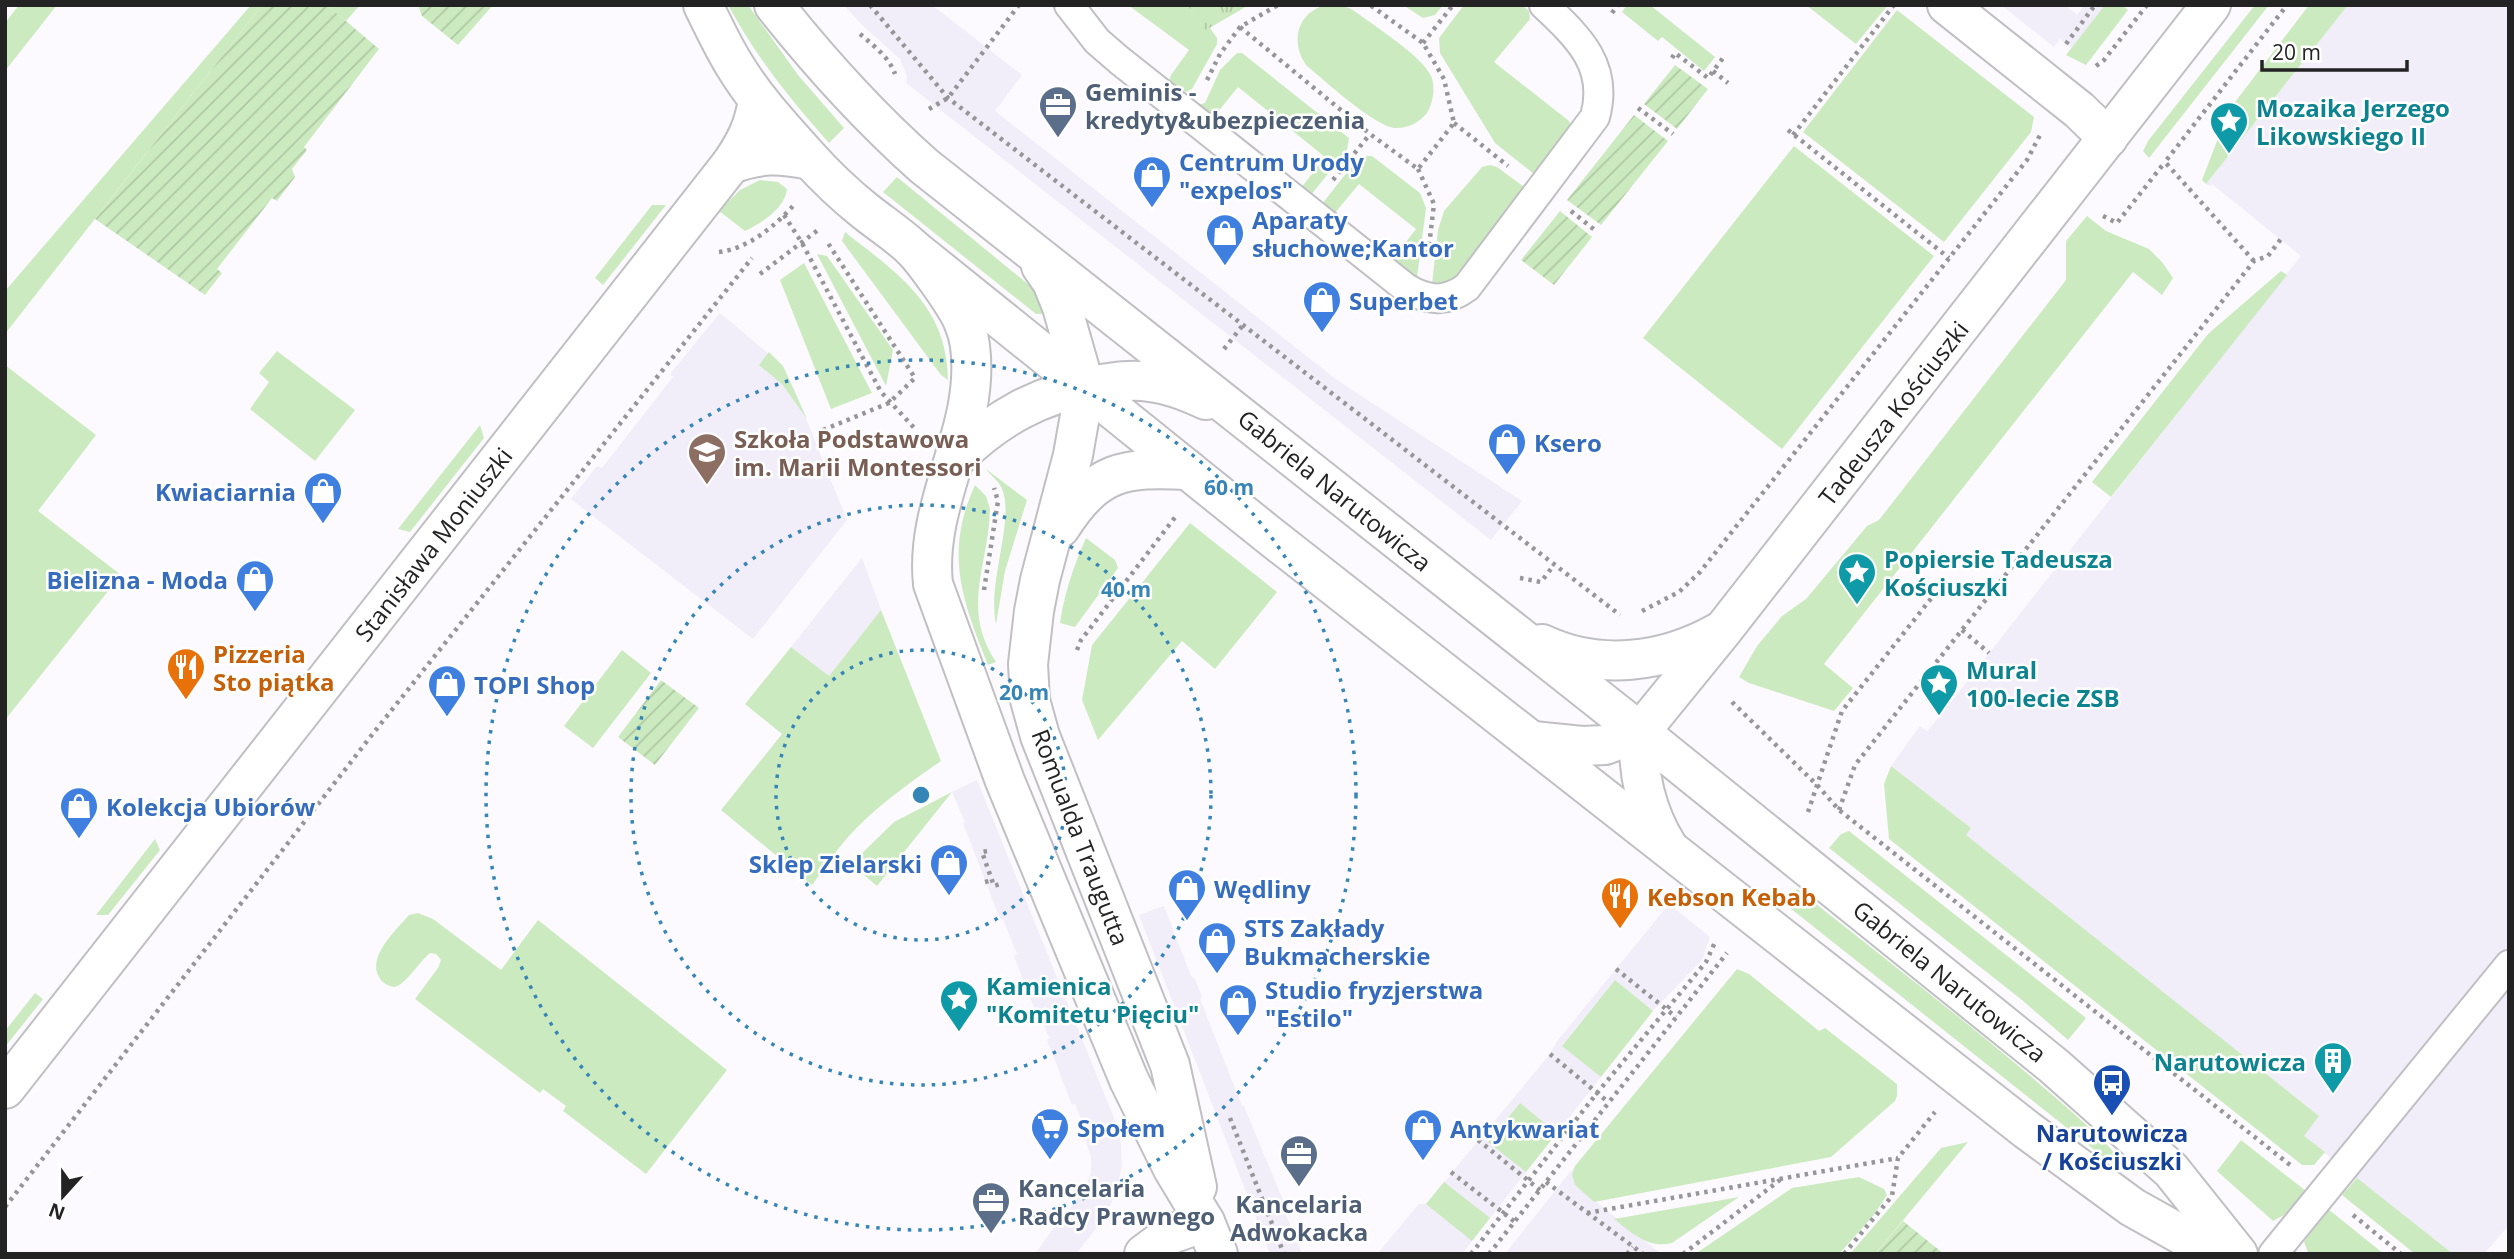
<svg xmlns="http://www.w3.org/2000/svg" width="2514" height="1259" font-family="'Open Sans',sans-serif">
  <defs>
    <pattern id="park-tufts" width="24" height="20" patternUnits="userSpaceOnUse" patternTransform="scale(1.75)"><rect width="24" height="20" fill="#cceabf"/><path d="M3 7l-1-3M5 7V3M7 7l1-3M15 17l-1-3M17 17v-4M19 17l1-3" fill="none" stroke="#afc8a4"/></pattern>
    <pattern id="garden-furrows" width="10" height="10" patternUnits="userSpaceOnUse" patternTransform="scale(1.75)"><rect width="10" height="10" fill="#cceabf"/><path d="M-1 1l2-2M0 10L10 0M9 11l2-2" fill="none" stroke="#afc8a4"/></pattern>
  </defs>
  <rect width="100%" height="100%" fill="#fcfaff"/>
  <g fill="#f1edf9">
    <path d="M844,5H932L1022,75L995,111L1337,380L1522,501L1491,540L906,83L907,76L900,59L861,24Z"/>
    <path d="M2001,5H2065L2077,15L2085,5H2105L2072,48L2060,39L2054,47Z"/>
    <path d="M2348,5H2509V1225L2484,1254H2453L2303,1136L2318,1115L1965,835L1971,828L1891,766L1920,726L1927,731L1939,717L2301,256L2212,184L2210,186L2206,184Z"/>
    <path d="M720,313L783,366L794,389L847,520L753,639L571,499L597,466L602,468L673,377L670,374Z"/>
    <path d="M862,558L881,610L828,677L791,647Z"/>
    <path d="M977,780L1120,1133L1122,1165L1116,1193L1104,1218L1076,1254H1035L1062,1216L1064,1217L1085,1188L1091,1173V1157L1083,1133L1086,1131L1075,1104L1072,1105L1047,1040L1049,1038L1038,1009L1035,1010L1014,956L1017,954L1003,919H1000L963,823L965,822L952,792Z"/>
    <path d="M1669,904L1710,937L1702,960L1653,1011L1615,980L1562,1045L1601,1077L1557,1133L1520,1103L1489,1141L1526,1172L1462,1254H1377L1419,1204H1426L1550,1054L1558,1040Z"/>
    <path d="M1164,906L1191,976L1195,979L1202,997L1200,999L1242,1106H1244L1284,1203L1282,1205L1302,1254H1270L1139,915Z"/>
    <path d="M1575,1166L1572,1175L1575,1185L1661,1254H1505Z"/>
  </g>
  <g fill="#cceabf">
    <path d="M19,5H57L5,71V23Z"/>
    <path d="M251,5H262L5,334V291Z"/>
    <path d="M327,5H360L346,21Z"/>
    <path d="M728,5H748L798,75L844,128L829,143C789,98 757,58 728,5Z"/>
    <path d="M1128,5H1187L1206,29L1210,28L1217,38V44L1192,89L1186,92L1168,83L1171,75L1189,50Z"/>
    <path d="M1326,5H1342L1353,10C1373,25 1422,56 1431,76C1436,87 1433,103 1427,113C1419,123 1407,129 1394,128C1373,125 1324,80 1306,65C1290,42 1297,12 1326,5Z"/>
    <path d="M1403,5H1443L1435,15L1423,18Z"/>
    <path d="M1464,5H1522L1529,11L1530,19L1494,62L1569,121L1573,132L1539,178L1495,143L1440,53L1439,38Z"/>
    <path d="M1627,5H1650L1715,57L1704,71L1662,37L1658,41L1622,12Z"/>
    <path d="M1806,5H1888L1856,44Z"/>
    <path d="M2105,5H2122L2128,10L2086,65L2066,55Z"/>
    <path d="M2255,5H2269L2149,158L2143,151L2148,141Z"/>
    <path d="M2309,5H2348L2206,184L2202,180L2229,110Z"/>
    <path d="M1897,10L2034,117L2031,132L1944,242L1803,132Z"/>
    <path d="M1237,53H1242L1349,138L1347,150L1311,195L1301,188L1325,157L1238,87L1213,118L1197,105L1205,103L1220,70Z"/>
    <path d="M1794,146L1934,256L1782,449L1643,338Z"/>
    <path d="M1365,156H1372L1420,193L1426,208L1417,278L1392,260L1416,229L1359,184L1334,214L1322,204L1355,162Z"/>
    <path d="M1490,165L1497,167L1528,190L1457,278L1442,285L1432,284L1438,230L1444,211L1482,167Z"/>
    <path d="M897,177L1029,285C1037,293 1044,303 1043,314H1036L883,192Z"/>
    <path d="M760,180L778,182L787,189C785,208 762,223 745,231L719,211L740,190Z"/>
    <path d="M652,205H666L603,285L595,278Z"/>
    <path d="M2087,216L2106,231L2149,249L2162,262L2173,278L2162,295L2133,272L1824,664L1853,688L1834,711L1749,683L1739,677L1757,646L1782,616L1806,599L1867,526L1879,520L2066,280V241Z"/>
    <path d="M845,232C898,274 947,305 948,380L941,375L842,241Z"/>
    <path d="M817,254L827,256L893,350L886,386Z"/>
    <path d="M804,263L872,393L831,409L780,280Z"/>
    <path d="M2281,271L2287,275L2111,497L2092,482L2208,334Z"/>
    <path d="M277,351L355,410L315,461L250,409L269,382L259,373Z"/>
    <path d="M769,352L783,366L807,419L782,384L759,365Z"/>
    <path d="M5,365L96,435L38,511L121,575L5,720Z"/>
    <path d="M480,425L484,438L410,532L398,529Z"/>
    <path d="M986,469L1027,500L1005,571L996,624C987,583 1015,520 1002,489C999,481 990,475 986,469Z"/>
    <path d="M975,485L986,496L990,509C989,566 960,607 996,662L988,665C962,600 944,553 975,485Z"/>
    <path d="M1190,523L1277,592L1215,669L1182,641L1098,740L1082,700L1092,645Z"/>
    <path d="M1086,538L1115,560L1118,568L1075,627L1060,623C1064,594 1074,565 1086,538Z"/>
    <path d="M881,610L941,761C908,784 875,807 848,837C835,852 824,869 812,885L721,810L782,734L745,704L791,647L829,676Z"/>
    <path d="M622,650L651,673L593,748L564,726Z"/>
    <path d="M1891,766L1971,828L1966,835L2319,1116L2304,1136L2325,1152L2314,1165H2302L1889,839L1884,784Z"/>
    <path d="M952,792L877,886L851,864L894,822Z"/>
    <path d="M1849,831L2086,1018L2068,1040L2022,1000L1829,848L1841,834Z"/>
    <path d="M155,839L160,850L108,915H96Z"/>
    <path d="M1797,889C1837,921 2120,1139 2123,1166L2120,1168L2116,1167L1785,904Z"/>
    <path d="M418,913L433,919L501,970L538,920L727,1070L646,1174L563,1111L566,1106L543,1089L540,1093L415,999L438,968L441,960L436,954L430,953C421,960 405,985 395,987C391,987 384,984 381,980C364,959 396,930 409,915Z"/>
    <path d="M1737,969L1749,974L1819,1031L1825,1028L1897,1084V1096L1895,1101L1831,1157L1594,1202L1575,1185L1572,1175L1575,1166Z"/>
    <path d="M1615,980L1653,1011L1601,1077L1562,1046Z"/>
    <path d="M35,993L43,999L5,1047V1031Z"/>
    <path d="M1520,1103L1557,1133L1526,1172L1488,1142Z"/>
    <path d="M2241,1140L2306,1191L2284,1215L2273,1221L2217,1171Z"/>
    <path d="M1968,1142L1875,1254H1850L1941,1148Z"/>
    <path d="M1859,1177L1884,1189L1887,1195L1873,1216L1839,1254H1695L1792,1188Z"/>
    <path d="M2357,1178L2453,1254H2415L2342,1195Z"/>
    <path d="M1444,1182L1490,1218L1472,1241L1426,1204Z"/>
    <path d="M1739,1197L1672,1243C1648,1249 1632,1233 1614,1219Z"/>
    <path d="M2328,1209L2384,1254L2308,1252L2304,1242Z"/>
  </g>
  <path fill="url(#park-tufts)" d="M1187,5H1249L1206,30Z"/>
  <g fill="url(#garden-furrows)">
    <path d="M262,5H327L379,49L304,147L307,150L292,169L295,177L277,201L272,198L217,269L222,273L205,295L95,219Z"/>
    <path d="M418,5H493L458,45L422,16Z"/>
    <path d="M1675,65L1708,89L1677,129L1644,104Z"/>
    <path d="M1634,115L1668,141L1601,225L1567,200Z"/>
    <path d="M1560,211L1592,237L1554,285L1521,260Z"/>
    <path d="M661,680L699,708L655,765L618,737Z"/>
    <path d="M1903,1221L1944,1254H1875Z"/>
  </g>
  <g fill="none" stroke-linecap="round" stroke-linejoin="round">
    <defs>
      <g id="service">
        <path d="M1069,5L1097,41L1119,60L1406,288C1428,301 1446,303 1467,287L1595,117C1609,66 1579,38 1544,5"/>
        <path d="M2273,1254L2509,965"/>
      </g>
      <g id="minor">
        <path d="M1947,5L2079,110L2108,138"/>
        <path d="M731,164C761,153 779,154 810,160"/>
        <path d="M5,1089L731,164C746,142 754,126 758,100"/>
        <path d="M1144,1254L1171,1234L1205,1222"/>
      </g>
      <g id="tertiary">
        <path d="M703,5C713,25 723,47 735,66C755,99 782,128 808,157C825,176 845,195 865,211C880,223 897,234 911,247C923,258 957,306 963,321C966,328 969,338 970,346C981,429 924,501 933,584L1005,781L1129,1080L1173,1169L1205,1222L1218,1254"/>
        <path d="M774,5C820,63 869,117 924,166L1640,732L2054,1066L2171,1170L2238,1254"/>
        <path d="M912,248L1265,532L2027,1130L2132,1207L2216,1254"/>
        <path d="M1041,266L1052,282L1062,307L1085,387L1073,455L1040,580L1034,611L1028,664L1030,700L1040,736L1170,1065L1197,1187"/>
        <path d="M956,458C997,418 1039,394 1096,385C1114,382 1132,379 1150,382C1170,384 1189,392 1206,400"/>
        <path d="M1060,528C1097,470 1123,467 1188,470"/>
        <path d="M1542,644C1599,671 1664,663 1719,632"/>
        <path d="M1640,732C1636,771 1647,814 1668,847"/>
        <path d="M1533,741L1582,746L1605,745L1640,732L1723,630L2211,5"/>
      </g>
    </defs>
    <use href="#service" stroke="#c0bfc3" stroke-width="32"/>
    <use href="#minor" stroke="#c0bfc3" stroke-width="42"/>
    <use href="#tertiary" stroke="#c0bfc3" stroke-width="42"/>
    <g stroke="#969598" stroke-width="4.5" stroke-dasharray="3.5 5" stroke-linecap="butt">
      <path d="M870,5L948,98L1620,615"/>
      <path d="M1612,13L1618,5"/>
      <path d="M1240,27L1370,134L1418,169L1454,123L1444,79L1423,43L1370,5"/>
      <path d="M860,34C874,46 889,57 895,74"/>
      <path d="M1423,43L1453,5"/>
      <path d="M2066,44L2095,5"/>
      <path d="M1672,58L1675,53L1708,78L1723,58"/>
      <path d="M2096,66L2104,60L2147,5"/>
      <path d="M1713,71L1728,83"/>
      <path d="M1207,80L1220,54L1240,27L1278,5"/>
      <path d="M1638,108L1673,134"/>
      <path d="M929,109L948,98L1019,5"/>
      <path d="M1454,123L1508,166"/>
      <path d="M1788,130L1949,258"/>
      <path d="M1793,135L1894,5"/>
      <path d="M1418,169L1434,204L1428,255"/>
      <path d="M1333,180L1370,134"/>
      <path d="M1571,211L1596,231"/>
      <path d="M784,215L802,243L881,392L917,431"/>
      <path d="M2103,216L2117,223L2165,162"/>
      <path d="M719,252C747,249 774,227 793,206"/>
      <path d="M2254,261L2165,162L2287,5"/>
      <path d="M760,274L818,230"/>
      <path d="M1224,349L1243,325"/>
      <path d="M823,430L889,403L915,378L826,240"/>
      <path d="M1520,578L1541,582L1554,565"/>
      <path d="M984,590L998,501L994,488"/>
      <path d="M1642,611L1679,592L1700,572L2027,160L2040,135"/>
      <path d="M1962,630L1989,653"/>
      <path d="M1077,650L1081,640L1176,516"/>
      <path d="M1732,702L1818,786L1839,810L2294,1168"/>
      <path d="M1839,810L1855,765L2254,261L2268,256L2281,239"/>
      <path d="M1808,812L1842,711L1937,591L1955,588"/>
      <path d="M987,851L982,852L994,886L1000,884"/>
      <path d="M985,882L992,880"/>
      <path d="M1616,969L1676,1017"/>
      <path d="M1550,1054L1608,1102"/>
      <path d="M1230,1118L1284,1254"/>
      <path d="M1478,1140L1540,1190"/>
      <path d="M1451,1172L1515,1222"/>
      <path d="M1546,1182L1643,1254"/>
      <path d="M5,1207L375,731L752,258"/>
      <path d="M1587,1213L1898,1158"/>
      <path d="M2353,1215L2401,1254"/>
      <path d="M1471,1254L1597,1093L1706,962L1716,940"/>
      <path d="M1489,1254L1727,953"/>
      <path d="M1627,1254L1633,1247"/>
      <path d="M1683,1254L1780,1180"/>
      <path d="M1844,1254L1892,1196L1898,1158L1935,1112"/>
    </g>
    <use href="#service" stroke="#fff" stroke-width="28"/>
    <use href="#minor" stroke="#fff" stroke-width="38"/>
    <use href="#tertiary" stroke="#fff" stroke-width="38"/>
  </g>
  <g fill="none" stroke="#3685b7" stroke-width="3.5" stroke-dasharray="3.5 7">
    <circle cx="921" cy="795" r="145"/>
    <circle cx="921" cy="795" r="290"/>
    <circle cx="921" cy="795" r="435"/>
  </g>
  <defs>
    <symbol id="office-pin" viewBox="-11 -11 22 30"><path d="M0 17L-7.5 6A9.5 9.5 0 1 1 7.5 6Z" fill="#5c6f8a" stroke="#fff"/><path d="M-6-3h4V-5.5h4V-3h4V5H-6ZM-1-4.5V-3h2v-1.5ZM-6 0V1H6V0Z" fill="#fff"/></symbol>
    <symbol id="sight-pin" viewBox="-11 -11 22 30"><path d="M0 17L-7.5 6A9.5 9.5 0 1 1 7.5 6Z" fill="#0f9aa8" stroke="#fff"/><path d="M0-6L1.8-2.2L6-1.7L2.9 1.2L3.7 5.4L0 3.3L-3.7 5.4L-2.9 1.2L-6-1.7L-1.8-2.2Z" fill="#fff"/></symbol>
    <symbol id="shop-pin" viewBox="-11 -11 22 30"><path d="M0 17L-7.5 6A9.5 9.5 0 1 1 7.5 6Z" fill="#3f7fe0" stroke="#fff"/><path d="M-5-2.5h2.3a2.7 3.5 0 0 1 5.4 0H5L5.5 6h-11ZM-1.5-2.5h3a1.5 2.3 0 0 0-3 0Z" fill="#fff"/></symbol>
    <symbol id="school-pin" viewBox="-11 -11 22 30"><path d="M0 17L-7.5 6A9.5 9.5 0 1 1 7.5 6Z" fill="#8d6e63" stroke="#fff"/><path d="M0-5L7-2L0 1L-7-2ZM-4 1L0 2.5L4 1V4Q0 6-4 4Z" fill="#fff"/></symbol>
    <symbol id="restaurant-pin" viewBox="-11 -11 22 30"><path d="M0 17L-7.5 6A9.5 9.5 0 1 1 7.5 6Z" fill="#e8710a" stroke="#fff"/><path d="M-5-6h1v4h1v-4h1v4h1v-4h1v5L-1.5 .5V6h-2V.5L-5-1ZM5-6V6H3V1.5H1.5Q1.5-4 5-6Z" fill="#fff"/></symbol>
    <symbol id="building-pin" viewBox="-11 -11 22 30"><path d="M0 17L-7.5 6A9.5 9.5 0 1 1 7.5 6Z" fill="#0f9aa8" stroke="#fff"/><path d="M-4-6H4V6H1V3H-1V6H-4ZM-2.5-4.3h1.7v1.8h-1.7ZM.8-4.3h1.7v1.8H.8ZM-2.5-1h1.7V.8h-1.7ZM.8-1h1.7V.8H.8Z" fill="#fff"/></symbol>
    <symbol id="bus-pin" viewBox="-11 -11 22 30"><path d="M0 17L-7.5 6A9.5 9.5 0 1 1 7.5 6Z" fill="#1a4fb4" stroke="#fff"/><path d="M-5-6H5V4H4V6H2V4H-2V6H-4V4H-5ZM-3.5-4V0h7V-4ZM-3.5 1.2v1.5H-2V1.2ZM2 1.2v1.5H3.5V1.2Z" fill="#fff"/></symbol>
    <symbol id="supermarket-pin" viewBox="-11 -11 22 30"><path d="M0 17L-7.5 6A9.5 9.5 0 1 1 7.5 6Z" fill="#3f7fe0" stroke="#fff"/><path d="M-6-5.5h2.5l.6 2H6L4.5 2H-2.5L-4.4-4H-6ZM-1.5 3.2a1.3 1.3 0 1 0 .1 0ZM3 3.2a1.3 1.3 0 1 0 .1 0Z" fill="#fff"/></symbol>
  </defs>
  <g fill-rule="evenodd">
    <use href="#office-pin" x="1036" y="83" width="44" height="60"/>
    <use href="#sight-pin" x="2207" y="99" width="44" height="60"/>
    <use href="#shop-pin" x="1130" y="153" width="44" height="60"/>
    <use href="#shop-pin" x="1203" y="211" width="44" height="60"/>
    <use href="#shop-pin" x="1300" y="278" width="44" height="60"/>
    <use href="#shop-pin" x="1485" y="420" width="44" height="60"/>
    <use href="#school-pin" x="685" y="430" width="44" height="60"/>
    <use href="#shop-pin" x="301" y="469" width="44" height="60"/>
    <use href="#sight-pin" x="1835" y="550" width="44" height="60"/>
    <use href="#shop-pin" x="233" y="557" width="44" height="60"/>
    <use href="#restaurant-pin" x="164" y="645" width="44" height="60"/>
    <use href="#sight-pin" x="1917" y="661" width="44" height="60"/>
    <use href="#shop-pin" x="425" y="662" width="44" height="60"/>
    <use href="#shop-pin" x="57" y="784" width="44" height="60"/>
    <use href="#shop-pin" x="927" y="841" width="44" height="60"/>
    <use href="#shop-pin" x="1165" y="866" width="44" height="60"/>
    <use href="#restaurant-pin" x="1598" y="874" width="44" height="60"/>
    <use href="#shop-pin" x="1195" y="919" width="44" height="60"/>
    <use href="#sight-pin" x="937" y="977" width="44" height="60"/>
    <use href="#shop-pin" x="1216" y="981" width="44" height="60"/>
    <use href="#building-pin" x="2311" y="1039" width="44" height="60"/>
    <use href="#bus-pin" x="2090" y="1061" width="44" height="60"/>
    <use href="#supermarket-pin" x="1028" y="1105" width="44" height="60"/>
    <use href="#shop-pin" x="1401" y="1106" width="44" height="60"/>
    <use href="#office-pin" x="1277" y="1132" width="44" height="60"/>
    <use href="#office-pin" x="969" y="1179" width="44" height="60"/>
  </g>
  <g text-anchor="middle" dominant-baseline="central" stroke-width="5" stroke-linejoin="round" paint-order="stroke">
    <g font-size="24" font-weight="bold" fill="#4e5e75" stroke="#fff" text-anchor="start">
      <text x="1085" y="91">Geminis -<tspan x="1085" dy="28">kredyty&amp;ubezpieczenia</tspan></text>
      <text x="1018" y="1187">Kancelaria<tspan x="1018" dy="28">Radcy Prawnego</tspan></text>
      <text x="1299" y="1203" text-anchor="middle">Kancelaria<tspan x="1299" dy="28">Adwokacka</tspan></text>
    </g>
    <g font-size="24" font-weight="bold" fill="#0d838f" stroke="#fff" text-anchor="start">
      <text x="2256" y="107">Mozaika Jerzego<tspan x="2256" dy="28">Likowskiego II</tspan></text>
      <text x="1884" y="558">Popiersie Tadeusza<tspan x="1884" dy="28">Kościuszki</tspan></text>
      <text x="1966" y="669">Mural<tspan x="1966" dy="28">100-lecie ZSB</tspan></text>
      <text x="986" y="985">Kamienica<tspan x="986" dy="28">"Komitetu Pięciu"</tspan></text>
      <text x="2306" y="1061" text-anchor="end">Narutowicza</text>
    </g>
    <g font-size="24" font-weight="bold" fill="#366cbe" stroke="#fff" text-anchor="start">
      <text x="1179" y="161">Centrum Urody<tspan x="1179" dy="28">"expelos"</tspan></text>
      <text x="1252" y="219">Aparaty<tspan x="1252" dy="28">słuchowe;Kantor</tspan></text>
      <text x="1349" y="300">Superbet</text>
      <text x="1534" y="442">Ksero</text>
      <text x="296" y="491" text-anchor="end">Kwiaciarnia</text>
      <text x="228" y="579" text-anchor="end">Bielizna - Moda</text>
      <text x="474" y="684">TOPI Shop</text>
      <text x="106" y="806">Kolekcja Ubiorów</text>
      <text x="922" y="863" text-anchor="end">Sklep Zielarski</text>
      <text x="1214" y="888">Wędliny</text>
      <text x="1244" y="927">STS Zakłady<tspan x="1244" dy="28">Bukmacherskie</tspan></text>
      <text x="1265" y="989">Studio fryzjerstwa<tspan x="1265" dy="28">"Estilo"</tspan></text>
      <text x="1077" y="1127">Społem</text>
      <text x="1450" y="1128">Antykwariat</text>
    </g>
    <g font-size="24" fill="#232324" stroke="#fff">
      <text transform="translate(1893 413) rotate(-52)">Tadeusza Kościuszki</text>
      <text transform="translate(1335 490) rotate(39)">Gabriela Narutowicza</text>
      <text transform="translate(433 544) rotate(-52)">Stanisława Moniuszki</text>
      <text transform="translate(1081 837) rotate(69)">Romualda Traugutta</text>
      <text transform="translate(1950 981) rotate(39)">Gabriela Narutowicza</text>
    </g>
    <g font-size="24" font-weight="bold" fill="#785e54" stroke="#fff" text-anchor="start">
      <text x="734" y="438">Szkoła Podstawowa<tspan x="734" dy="28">im. Marii Montessori</tspan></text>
    </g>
    <g font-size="24" font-weight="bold" fill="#c56008" stroke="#fff" text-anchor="start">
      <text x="213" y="653">Pizzeria<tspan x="213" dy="28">Sto piątka</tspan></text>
      <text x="1647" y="896">Kebson Kebab</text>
    </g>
    <g font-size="24" font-weight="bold" fill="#164399" stroke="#fff">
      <text x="2112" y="1132">Narutowicza<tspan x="2112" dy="28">/ Kościuszki</tspan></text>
    </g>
  </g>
  <circle cx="921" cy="795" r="10" fill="#3685b7" stroke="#fff" stroke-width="3.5"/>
  <g font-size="21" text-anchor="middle" font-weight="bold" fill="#3685b7" stroke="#fff" stroke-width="5" stroke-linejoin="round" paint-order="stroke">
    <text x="1229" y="495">60 m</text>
    <text x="1126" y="597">40 m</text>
    <text x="1024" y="700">20 m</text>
  </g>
  <rect width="2514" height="1259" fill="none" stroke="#232324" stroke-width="14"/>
  <g transform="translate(63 1196) rotate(201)" stroke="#ffffff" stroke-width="5" paint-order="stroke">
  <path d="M0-5L12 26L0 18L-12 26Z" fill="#232324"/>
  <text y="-10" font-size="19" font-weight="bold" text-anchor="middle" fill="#232324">N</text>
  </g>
  <path d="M2262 60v10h145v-10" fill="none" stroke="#232324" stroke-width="3.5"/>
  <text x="2272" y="60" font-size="21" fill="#232324" stroke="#ffffff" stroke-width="5" paint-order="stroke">20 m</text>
</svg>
